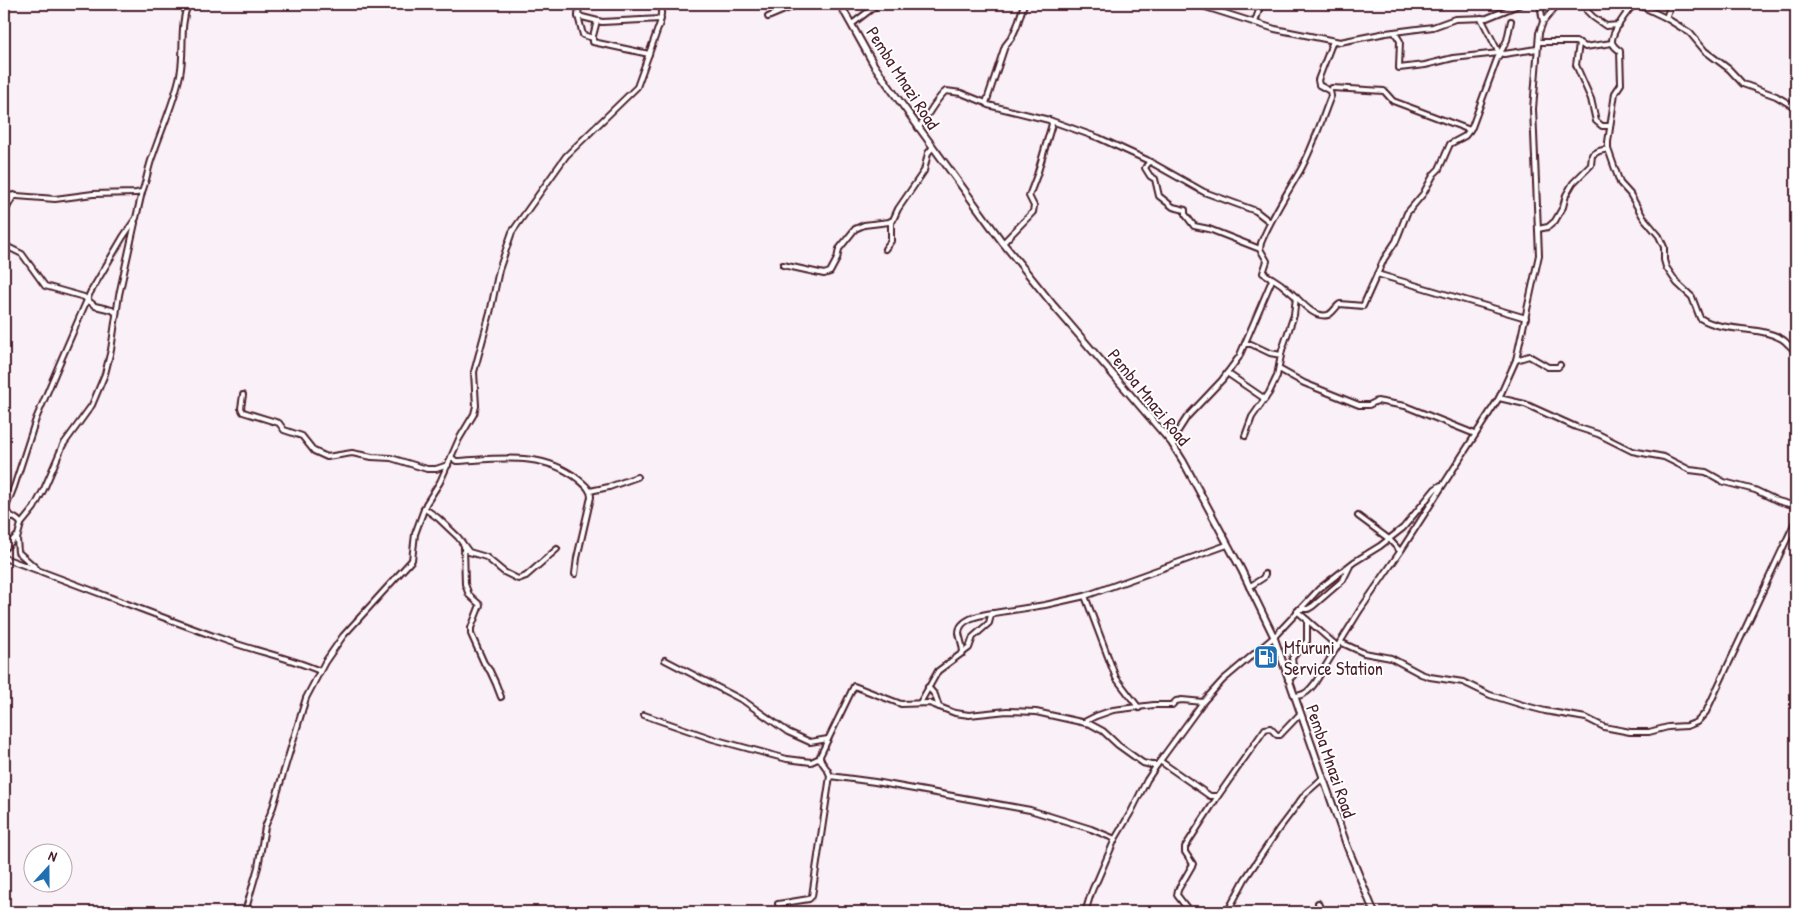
<svg xmlns="http://www.w3.org/2000/svg" width="1800" height="916" font-family="'Patrick Hand',sans-serif">
  <rect width="100%" height="100%" fill="#faf0f7"/>
  <filter id="ink" filterUnits="userSpaceOnUse"><feTurbulence type="fractalNoise" baseFrequency=".02" numOctaves="2"/><feDisplacementMap in="SourceGraphic" scale="10" xChannelSelector="R" yChannelSelector="G"/><feConvolveMatrix kernelMatrix="1 2 1 2 8 2 1 2 1" color-interpolation-filters="sRGB"/></filter>
  <g filter="url(#ink)">
    <g fill="none" stroke-linecap="round" stroke-linejoin="round">
      <defs>
        <g id="street">
          <path d="M566,4L573,6L579,7"/>
          <path d="M579,4L578,16L583,35L593,38"/>
          <path d="M1024,4L1017,26L1012,37L1005,46L986,103L988,105L1049,120L1099,138L1147,160L1204,192L1256,211L1270,222"/>
          <path d="M1196,4L1275,29L1340,42L1386,33L1433,27L1455,19L1487,18L1521,4"/>
          <path d="M1540,4L1543,22"/>
          <path d="M1585,4L1587,11L1593,17L1606,26L1619,25"/>
          <path d="M1635,4C1628,10 1611,33 1612,42C1613,46 1617,49 1620,51L1621,84L1615,93L1608,142V149L1620,183L1630,194L1643,217L1659,236L1664,247V260L1666,267L1677,283L1692,297L1700,318C1724,333 1757,325 1782,339C1787,342 1791,348 1796,352"/>
          <path d="M1637,4L1666,18L1690,33L1705,51L1729,69L1743,84L1776,96L1796,108"/>
          <path d="M4,15V24"/>
          <path d="M578,16L602,22L661,19"/>
          <path d="M768,17L799,4"/>
          <path d="M1481,18L1499,53L1504,54L1537,49"/>
          <path d="M1666,18L1671,4"/>
          <path d="M597,21L593,36V42L649,54"/>
          <path d="M1255,22L1261,4"/>
          <path d="M852,24L878,4"/>
          <path d="M1395,33L1400,41L1399,68L1425,65L1453,58L1499,53"/>
          <path d="M1539,42H1576L1579,44L1576,65L1591,99L1596,121L1602,126H1610"/>
          <path d="M1580,43L1585,47L1612,43"/>
          <path d="M1332,88L1384,91L1393,101L1470,130"/>
          <path d="M918,128C927,118 937,97 946,91L961,93L986,103"/>
          <path d="M1149,162L1145,168L1150,176L1155,179L1159,196L1173,207L1185,210V214L1194,226L1209,229L1260,249"/>
          <path d="M4,195L55,199L93,194L136,193L142,192C147,180 148,167 153,155C162,128 174,103 180,75C185,52 179,27 188,4"/>
          <path d="M4,213L14,195"/>
          <path d="M1538,229L1548,227L1555,221L1563,207L1566,195L1573,183L1591,165L1592,155L1599,151L1608,149"/>
          <path d="M1003,243L1033,212L1034,206L1029,196L1037,175L1052,124L1051,121"/>
          <path d="M4,245L22,254L45,286L84,297L95,306L112,310L116,313"/>
          <path d="M885,249L891,241V221"/>
          <path d="M783,265L824,274L830,272L837,259L839,249L855,229L864,225L889,222L893,220L898,209L924,171L928,153L933,147"/>
          <path d="M1377,274L1526,318"/>
          <path d="M1296,297C1304,305 1315,318 1328,315C1333,313 1336,306 1340,304L1363,306L1384,259L1396,241L1407,213L1423,194L1434,174L1439,169L1450,144L1465,136L1472,127L1497,59L1507,40L1511,21"/>
          <path d="M1245,344H1251L1270,353L1281,355"/>
          <path d="M1516,360L1529,356L1548,367H1558L1560,365"/>
          <path d="M1279,369L1304,383L1359,405H1369L1377,401L1405,406L1475,434"/>
          <path d="M1227,373L1265,399"/>
          <path d="M243,395L241,408L243,412L279,423L284,430L302,436L314,451L327,457L352,453L372,457L391,458L427,469H436L448,465"/>
          <path d="M1499,398L1525,404L1576,427L1598,434L1632,451L1664,457L1690,470L1706,472L1724,482L1755,490L1778,501L1796,506"/>
          <path d="M1245,436L1252,417L1269,393L1277,376L1282,350L1294,315L1296,297L1281,284L1272,278"/>
          <path d="M1171,442L1187,417L1222,380L1239,357L1272,280L1270,277L1263,273L1267,261L1260,249L1261,243C1271,218 1286,195 1300,171C1313,148 1321,121 1331,96L1330,91L1319,85L1318,80L1333,41"/>
          <path d="M451,457L456,461C498,459 543,451 578,479C584,484 591,489 591,497L577,558L575,574"/>
          <path d="M590,491L609,487L637,477"/>
          <path d="M424,508L438,518L458,537L469,552L486,557L504,572L518,579L526,576L557,549"/>
          <path d="M5,510C8,517 18,517 21,524L17,539L18,552L36,568"/>
          <path d="M4,512L14,487L36,419L61,360L90,293L123,237L136,218L142,192"/>
          <path d="M1358,516L1389,539L1400,551"/>
          <path d="M21,524L34,508L44,489L63,445L92,405L105,374L111,350L119,295L135,223"/>
          <path d="M464,547L465,584L469,595L480,605L471,628V634L484,663L490,671L496,684L501,697"/>
          <path d="M4,549L16,537"/>
          <path d="M4,558C77,584 149,613 222,639C254,651 288,657 320,671"/>
          <path d="M1249,587L1263,578L1265,574"/>
          <path d="M1085,596L1116,678L1139,708"/>
          <path d="M1299,609H1308L1313,606L1343,580L1350,566"/>
          <path d="M1297,611L1337,646"/>
          <path d="M1340,642L1364,653L1391,658L1421,674L1430,677L1463,682L1490,695L1526,706L1545,711L1586,718L1604,727L1630,732H1649L1668,727L1687,726L1697,722L1706,712L1796,520"/>
          <path d="M963,653C963,646 960,639 959,633C959,618 982,615 992,613"/>
          <path d="M665,660L744,701L788,732L810,742L828,739"/>
          <path d="M1288,680L1293,676L1294,673L1292,658L1307,641V620"/>
          <path d="M928,687L935,695L939,707"/>
          <path d="M1294,696C1304,696 1309,691 1315,683L1360,610L1402,549L1499,398L1516,360L1539,255L1533,109L1539,33L1543,22L1558,4"/>
          <path d="M920,703L938,671L969,648L973,637L989,623L991,615L994,613L1045,605L1085,596L1227,545"/>
          <path d="M644,715L713,739L787,759L811,762L820,758"/>
          <path d="M1084,722L1096,716L1113,710L1154,705H1172L1176,701L1182,700L1203,702"/>
          <path d="M1160,761L1210,796H1218L1265,729L1270,728L1277,735H1280L1300,714"/>
          <path d="M830,776L875,782L1030,810L1091,829L1115,839"/>
          <path d="M1318,903L1322,912"/>
          <path d="M778,904L809,899L812,896L830,776C828,767 820,764 820,756L854,686L901,704L929,703L955,713L969,715L1007,711L1036,712L1090,724L1103,731L1118,745L1143,763L1151,765H1157"/>
          <path d="M245,912L258,867L265,827L273,807L306,698L325,662L343,636L412,560L415,534L426,504L440,482L459,439L474,414L476,406L474,372L490,313L499,270L512,232L566,156L637,87L660,23L662,4"/>
          <path d="M1085,912C1089,902 1091,888 1097,881L1115,839L1131,812L1147,780L1157,765L1203,702L1223,680L1274,637L1319,589L1354,562L1380,546L1403,528L1435,489L1441,485"/>
          <path d="M1190,912L1177,895L1178,890L1193,864L1185,852V847L1218,796"/>
          <path d="M1231,912L1230,907L1245,879L1278,830L1306,793L1323,778"/>
        </g>
        <path id="secondary" d="M840,4L874,65L893,92L1003,243L1054,306L1171,442L1183,461L1241,569L1274,637L1347,846L1374,912"/>
      </defs>
      <use href="#street" stroke="#4a1f2b" stroke-width="8"/>
      <use href="#secondary" stroke="#4a1f2b" stroke-width="9"/>
      <use href="#street" stroke="#fff" stroke-width="4"/>
      <use href="#secondary" stroke="#fff" stroke-width="5"/>
    </g>
  </g>
  <defs>
    <symbol id="fuel-square" viewBox="-11 -11 22 22"><rect x="-9" y="-9" width="18" height="18" rx="4" fill="#1f6fb2" stroke="#fff"/><path d="M-5.5-6h7V0h2V4h1.3V-2.5L3-4.5l.8-.8L6-3V5H2.5V1h-1V6h-7ZM-4.2-4.7v3.2H.2V-4.7Z" fill="#fff"/></symbol>
  </defs>
  <g fill-rule="evenodd">
    <use href="#fuel-square" x="1252" y="643" width="28" height="28"/>
  </g>
  <g text-anchor="middle" dominant-baseline="central" stroke-width="4" stroke-linejoin="round" paint-order="stroke">
    <g font-size="18" fill="#4a1f2b" stroke="#fff">
      <text transform="translate(903 78) rotate(57)">Pemba Mnazi Road</text>
      <text transform="translate(1149 397) rotate(51)">Pemba Mnazi Road</text>
      <text transform="translate(1331 761) rotate(71)">Pemba Mnazi Road</text>
    </g>
    <g font-size="18" fill="#4a1f2b" stroke="#fff" text-anchor="start">
      <text x="1284" y="647">Mfuruni<tspan x="1284" dy="21">Service Station</tspan></text>
    </g>
  </g>
  <rect width="1800" height="916" fill="none" stroke="#fff" stroke-width="20"/>
  <rect x="10" y="10" width="1780" height="896" fill="none" stroke="#4a1f2b" stroke-width="2" filter="url(#ink)"/>
  <g transform="translate(48 868) rotate(21)"><circle r="24" fill="#ffffff" stroke="#b7a5aa"/>
  <path d="M0-4L9 19L0 12L-9 19Z" fill="#1f6fb2"/>
  <text y="-8" font-size="14" font-weight="bold" text-anchor="middle" fill="#4a1f2b">N</text>
  </g>
</svg>
